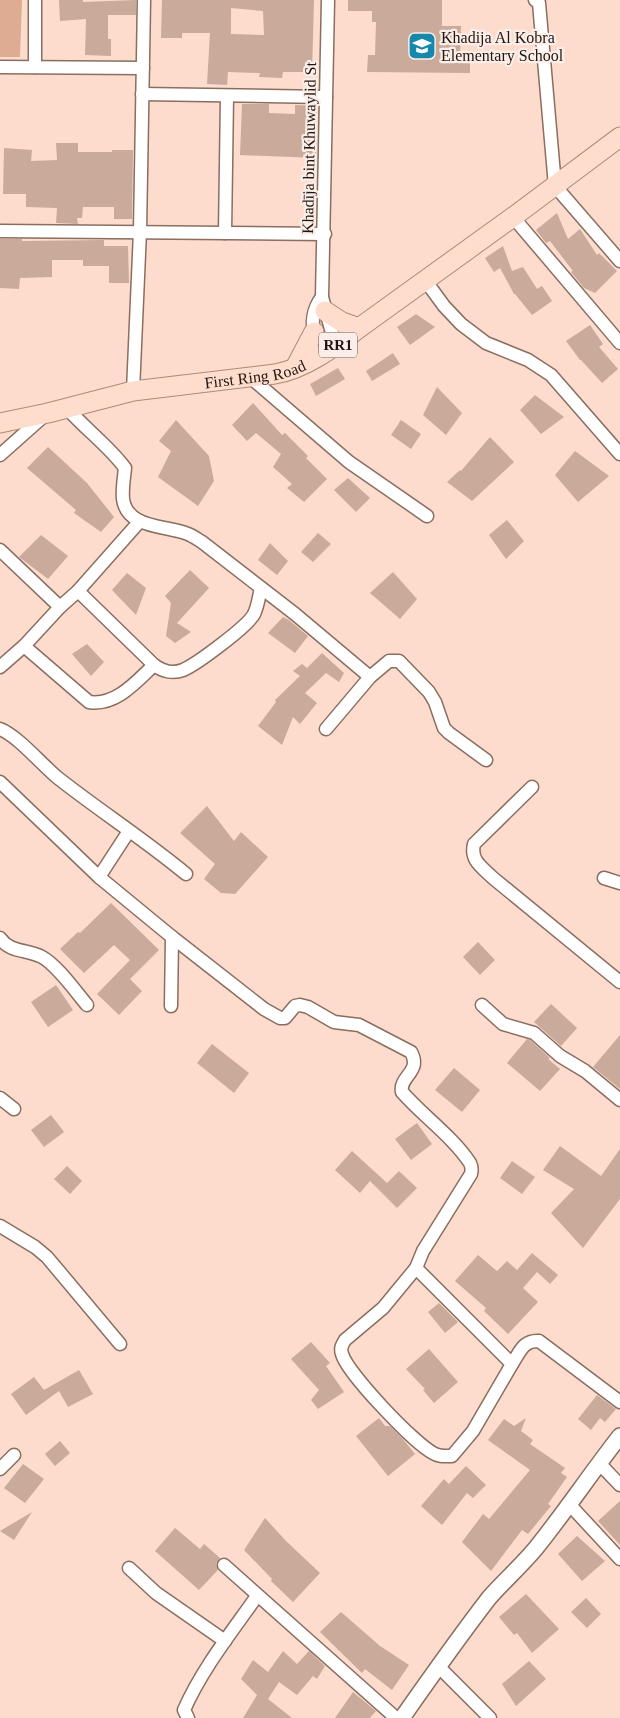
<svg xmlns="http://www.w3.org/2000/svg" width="620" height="1718" font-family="Georgia,serif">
  <rect width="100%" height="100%" fill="#fddccd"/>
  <path fill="#ddac93" d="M0,0H22L20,57H0Z"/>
  <g fill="#c9aa9b" fill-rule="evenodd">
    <path d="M59,0H83V2L136,0V15H108V39H111V56L85,55L86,19L60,21Z"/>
    <path d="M162,0H314L312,72H283L282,78L259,77L260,73L228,72L227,85L207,84L210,33H182V38H161ZM231,8L263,11L264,35L231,34Z"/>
    <path d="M348,0H442V26H461L460,56H470V73L367,72L368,55H375L376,22H372V11H348Z"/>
    <path d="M242,104H269V113L295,114V105L317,106L316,158L240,155Z"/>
    <path d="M56,143H78V152H112V150H133L132,219H114V207H83L82,218H77L78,224L56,223L57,208L26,207V194H3L4,148L32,150L31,161L57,160Z"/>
    <path d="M557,213L568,239L580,229L597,255L599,253L617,271L595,293L584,288L571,272L573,271L550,241L546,243L536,230Z"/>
    <path d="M0,239H22V241L104,240V246H128L129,283H109V266H83V260H52V277L20,278L19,289L0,288Z"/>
    <path d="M503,246L512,271L523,267L537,289L542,286L552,301L532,315L515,294H514L500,268L494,272L485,258Z"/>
    <path d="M416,314L435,327L410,345L397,327Z"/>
    <path d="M590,325L603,344L599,347L618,369L602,383L581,360H580L566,341Z"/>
    <path d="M393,353L400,364L372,381L366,371Z"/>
    <path d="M338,368L345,379L316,396L310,384Z"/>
    <path d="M437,387L462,413L446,435L423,415Z"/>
    <path d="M535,395L564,417L541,434L520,410Z"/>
    <path d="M253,403L282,435L285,433L308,456L306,458L327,479L304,502L287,488L292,484L273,467L281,454L256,433L247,441L232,425Z"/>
    <path d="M176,420L209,456L214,481L198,506L158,477L171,451L159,441Z"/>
    <path d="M401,420L421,434L411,449L391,435Z"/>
    <path d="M490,437L514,462L472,501L447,482L460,470L461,471Z"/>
    <path d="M48,447L87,483L114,517L101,532L74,513L76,510L27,468Z"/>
    <path d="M575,451L609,476L578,502L555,475Z"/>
    <path d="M348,478L370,498L356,512L334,490Z"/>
    <path d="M507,520L524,541L506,559L489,535Z"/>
    <path d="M318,533L331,544L313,562L301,552Z"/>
    <path d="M41,535L68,556L48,579L19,557Z"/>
    <path d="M270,543L288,561L277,575L258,560Z"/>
    <path d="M190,570L209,588L177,623L191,632L175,643L166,636L171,603L165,596Z"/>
    <path d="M393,572L417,599L400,619L370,593Z"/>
    <path d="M127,573L146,588L136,615L112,590Z"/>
    <path d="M283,617L289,620L308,636L295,653L268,633Z"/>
    <path d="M87,644L104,662L91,676L72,654Z"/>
    <path d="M322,653L344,673L339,682L326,673L305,693L317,703L300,724L293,717L282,745L258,726L276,702L275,700L300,676L293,671L302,664L307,668Z"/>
    <path d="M207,806L234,841L241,832L268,857L235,894L221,893L204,879L215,864L180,833Z"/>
    <path d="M111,903L159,950L130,979L142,991L119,1015L97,994L130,960L114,945L84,973L60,949L78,932L80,933Z"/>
    <path d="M478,942L495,960L480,975L463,957Z"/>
    <path d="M56,985L73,1010L48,1027L31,1002Z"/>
    <path d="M551,1004L577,1028L561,1046L534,1022Z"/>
    <path d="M620,1035V1089L593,1067Z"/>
    <path d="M527,1039L530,1040L550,1058L548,1059L560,1069L540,1091L507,1063Z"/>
    <path d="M212,1044L249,1073L234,1093L197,1063Z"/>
    <path d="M454,1068L480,1090L462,1112L435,1090Z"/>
    <path d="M51,1115L64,1132L44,1147L31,1130Z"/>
    <path d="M417,1123L432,1144L411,1160L395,1139Z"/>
    <path d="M560,1146L601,1176L620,1149V1199L583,1248L551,1213L574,1189L543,1170Z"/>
    <path d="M352,1151L387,1183L399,1171L417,1188L397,1208L370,1181L360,1193L335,1170Z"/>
    <path d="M512,1161L535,1177L522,1194L500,1178Z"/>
    <path d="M67,1166L82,1181L70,1194L54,1179Z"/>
    <path d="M532,1253L558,1275L550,1284L537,1272L523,1288L538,1302L508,1334L484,1311L486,1308L455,1281L478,1255L497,1271L507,1261L517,1270Z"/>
    <path d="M439,1303L458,1322L445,1333L428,1312Z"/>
    <path d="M311,1342L330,1363L326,1366L344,1392L318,1409L311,1400L319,1390L291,1359Z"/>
    <path d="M429,1349L458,1382L434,1403L423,1390L425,1389L406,1369Z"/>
    <path d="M79,1370L93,1394L68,1407L59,1391L26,1415L11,1394L34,1377L44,1390Z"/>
    <path d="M597,1395L616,1409L605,1422L600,1418L591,1430L578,1419Z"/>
    <path d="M379,1418L385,1426H390L402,1438L415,1454L388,1476L356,1436Z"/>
    <path d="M526,1418L521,1431L533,1440L530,1444L565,1468L561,1473L567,1477L548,1504L551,1506L528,1534L522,1530L491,1571L462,1542L483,1514L489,1519L530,1470L488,1440L504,1419L514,1426Z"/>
    <path d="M60,1441L70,1453L55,1466L45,1454Z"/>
    <path d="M23,1464L44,1479L25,1503L4,1488Z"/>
    <path d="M466,1466L486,1485L473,1498L467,1493L442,1525L421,1506L444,1479L449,1484Z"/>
    <path d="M620,1501V1545L598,1521Z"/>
    <path d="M32,1512L14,1540L0,1531Z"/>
    <path d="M265,1518L286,1541L320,1573L293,1602L271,1581L272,1579L244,1550Z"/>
    <path d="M175,1528L200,1549L204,1544L220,1558L216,1564L218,1570L199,1590L155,1551Z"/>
    <path d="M577,1536L605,1561L582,1581L558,1554Z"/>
    <path d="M526,1594L559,1629L532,1653L517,1633L514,1635L499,1617Z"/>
    <path d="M586,1598L601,1614L587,1628L571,1612Z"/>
    <path d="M341,1612L380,1646L409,1665L392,1690L365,1669L362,1673L320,1632Z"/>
    <path d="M283,1651L297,1664L309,1651L325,1666L317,1679L313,1676L297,1695L279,1682L268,1699L292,1718H243L257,1695L241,1679L253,1660L268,1672Z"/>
    <path d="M529,1661L546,1679L516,1706L502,1684Z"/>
    <path d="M353,1692L376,1711L370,1718H335Z"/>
  </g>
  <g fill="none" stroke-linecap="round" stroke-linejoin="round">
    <defs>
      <g id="minor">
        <path d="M328,0L322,297L336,347"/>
        <path d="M535,0L539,3L555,186L620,261"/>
        <path d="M0,67L143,68"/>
        <path d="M35,67V0"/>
        <path d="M142,94L326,97"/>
        <path d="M513,217L620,343"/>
        <path d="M0,231L325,234"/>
        <path d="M225,233L227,96"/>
        <path d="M425,280L444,306L461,324L486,343L528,360L551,375L620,454"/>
        <path d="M315,339C311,323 312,310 322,297"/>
        <path d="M250,377L349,462L427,516"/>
        <path d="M133,391L140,231L144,0"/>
        <path d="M67,408C85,429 109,446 125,468C124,478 122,489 123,499C127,529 166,525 188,534C193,536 197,539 202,542L295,614L370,677L326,729"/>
        <path d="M0,455L45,415"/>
        <path d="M0,550L60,607"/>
        <path d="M78,591L154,665C162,671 173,674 183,670C197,664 248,626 254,614C258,606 259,596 261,588"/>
        <path d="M24,646L89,702C116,706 136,682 154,665"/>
        <path d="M0,667L24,646L60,607L78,591L140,521"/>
        <path d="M370,677L389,661H399L429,692L435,702L444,728L449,733L486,760"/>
        <path d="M0,729C18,736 42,765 58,778C100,811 145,840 186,874"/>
        <path d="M0,782L99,877L172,937L171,1006"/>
        <path d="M532,787L474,844C470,861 482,867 493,878L620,982"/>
        <path d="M99,877L129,831"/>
        <path d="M604,878L620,883"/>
        <path d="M172,937L264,1009L280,1018H285L295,1006L300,1005L308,1007L334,1022L359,1025L411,1052C422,1072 399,1076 402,1092C423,1116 453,1137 470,1163C472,1167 472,1170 471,1174L423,1251L416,1268L512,1364C520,1352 523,1340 539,1341L620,1402"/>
        <path d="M0,938C10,953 27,949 42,957C57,965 76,992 87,1005"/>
        <path d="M482,1005L503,1024L534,1033L560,1056L585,1071L620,1100"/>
        <path d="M0,1098L14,1109"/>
        <path d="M0,1226L35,1247L47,1257L120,1344"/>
        <path d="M416,1268L383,1308L345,1340C342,1345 340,1348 342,1354C347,1373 415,1444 433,1453C439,1457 445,1456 452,1456L473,1431L512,1364"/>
        <path d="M599,1463L620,1485"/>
        <path d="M0,1469L14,1455"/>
        <path d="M570,1505L620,1559"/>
        <path d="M224,1565L396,1718"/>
        <path d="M129,1568L156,1593L225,1641"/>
        <path d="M438,1666L490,1718"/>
        <path d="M188,1718L184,1710C202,1669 231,1633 257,1596"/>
      </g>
      <path id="tertiary" d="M402,1718C430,1678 459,1637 489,1598C504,1581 521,1566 536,1548C565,1512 591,1473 620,1436"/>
      <g id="primary">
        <path d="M325,311L342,322L359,328"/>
        <path d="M295,368L314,332"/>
        <path id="s1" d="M0,423L48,413L133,391L275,374C305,369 336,346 359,328L513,217L620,137"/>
      </g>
    </defs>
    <use href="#minor" stroke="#8a6e60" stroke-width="15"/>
    <use href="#tertiary" stroke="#8a6e60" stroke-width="18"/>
    <use href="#primary" stroke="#b08975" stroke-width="21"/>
    <use href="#minor" stroke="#fff" stroke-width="12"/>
    <use href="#tertiary" stroke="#fff" stroke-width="15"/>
    <use href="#primary" stroke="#feddcd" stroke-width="19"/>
  </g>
  <defs>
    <symbol id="school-square" viewBox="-11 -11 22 22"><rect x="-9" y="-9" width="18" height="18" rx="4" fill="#1687ad" stroke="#fbeee8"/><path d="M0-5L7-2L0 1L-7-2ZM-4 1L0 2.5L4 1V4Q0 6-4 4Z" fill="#fff"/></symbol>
  </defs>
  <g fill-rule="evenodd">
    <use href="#school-square" x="406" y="30" width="32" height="32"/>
  </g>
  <g text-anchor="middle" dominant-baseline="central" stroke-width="4.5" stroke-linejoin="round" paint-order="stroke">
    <rect fill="#fbeee8" stroke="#625751" stroke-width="1" x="319" y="332.5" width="38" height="25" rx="4"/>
    <g font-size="15" font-weight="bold" fill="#211610">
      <text x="338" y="345">RR1</text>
    </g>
    <g font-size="16" fill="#211610" stroke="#fbeee8" text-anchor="start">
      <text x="441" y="37">Khadija Al Kobra<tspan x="441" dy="18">Elementary School</tspan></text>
    </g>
    <g font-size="16" fill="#211610" stroke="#fbeee8">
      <text transform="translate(309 148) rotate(-89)">Khadīja bint Khuwaylid St</text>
      <text stroke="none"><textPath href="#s1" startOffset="260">First Ring Road</textPath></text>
    </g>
  </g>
</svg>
